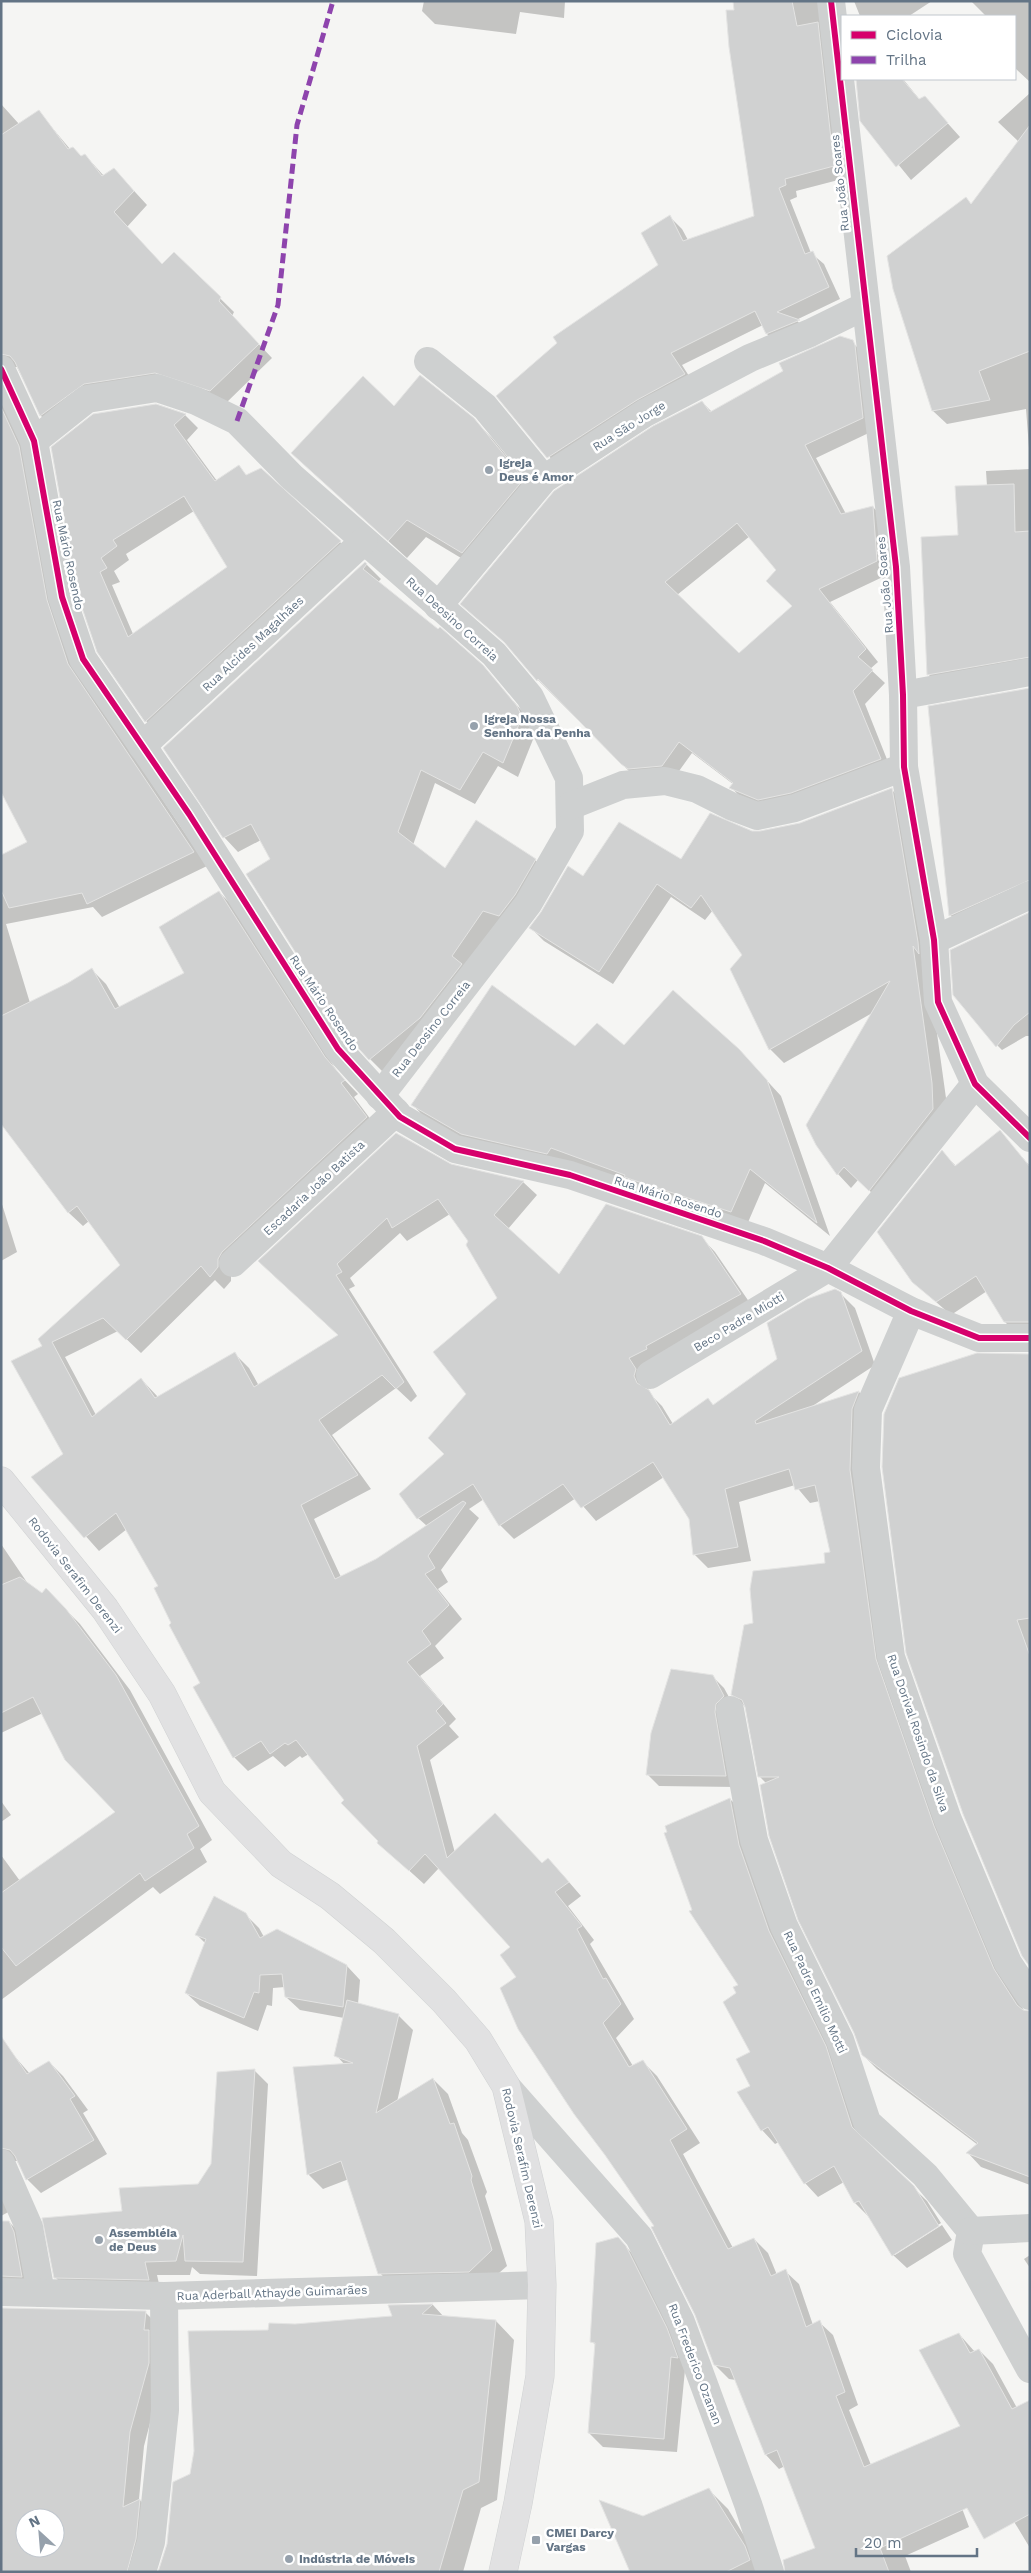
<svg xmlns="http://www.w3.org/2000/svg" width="1031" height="2573" font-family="'Work Sans',sans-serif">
  <rect width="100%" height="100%" fill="#f5f5f3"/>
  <g fill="#0003" fill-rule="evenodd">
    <path d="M424,1H565L564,18L520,12L516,34L435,24L422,11Z"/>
    <path d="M734,1H835L846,178L796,191L797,197L790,200L811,253L824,264L840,299L796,320L810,333L779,346L767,334L763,325L682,365L696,387L560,469L498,397L660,265L670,217L682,229L688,240L756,217Z"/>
    <path d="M854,1H932L909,16H860Z"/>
    <path d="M971,1H1030V82L1015,68V16H986Z"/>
    <path d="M857,79H903L920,100L925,98L960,137L911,180L862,120Z"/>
    <path d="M1030,93V461L1026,409L947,424L933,411L972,205L1019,142L998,122Z"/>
    <path d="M1,104L19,124L38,111L70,149L81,157L85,155L104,176L114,169L147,205L127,227L163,265L174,253L234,312L232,316L272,358L225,404L98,397L55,429L41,416L17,367L9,368L1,375Z"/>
    <path d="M852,342L865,355L875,430L816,458L846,514L873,507L885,520L889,574L830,602L878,662L870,669L885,683L865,704L892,772L772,812L743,800L731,787L733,784L692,753L674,778L635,777L538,680L511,648L702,402L712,412ZM750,536L778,570L793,606L739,654L677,595Z"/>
    <path d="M1,393L32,461L82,679L207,866L102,917L93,907L6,924L30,1003L92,970L106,984L120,1008L186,974L219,892L233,906L338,1073L358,1094L354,1097L380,1132L231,1273V1281L224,1289L215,1280L141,1353L118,1331L65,1357L96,1415L141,1379L158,1397L235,1354L249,1368L259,1386L339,1336L259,1262L451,1165L523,1182L537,1195L508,1229L559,1276L701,1237L715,1252L754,1309L649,1384L648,1392L662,1406L673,1424L708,1399L714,1406L778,1359L840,1293L855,1308L875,1365L811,1407L859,1392L872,1406L890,1677L1007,1984L1025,2012H1030V2185L981,2167L968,2153L978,2145L877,2069L863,2055L767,1784L759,1776L747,1709L733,1694L754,1624L827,1564L832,1553L820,1501L810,1503L795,1485L739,1502L751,1561L708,1568L694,1554L690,1519L664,1477L596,1521L576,1498L514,1539L500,1525L484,1499L469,1509L479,1518L441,1570L448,1582L438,1589L462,1619L435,1646L444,1658L420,1676L456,1719L449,1726L459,1737L430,1760L455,1853L542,1864L562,1874L581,1896L568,1906L594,1940L590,1944L634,2019L616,2038L633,2066L643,2062L657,2076L700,2143L683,2154L733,2248L754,2239L768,2253L777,2275L785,2271L799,2284L813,2325L819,2322L833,2335L858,2405L849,2410L871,2465L942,2455L969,2527L905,2556L911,2572H824L785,2466L779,2469L766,2455L736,2380L729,2379L715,2365L696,2315L656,2227L518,1977L511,1947L439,1868L424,1884L393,1856L309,1754L302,1758L300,1756L285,1767L273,1756L248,1771L234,1757L173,1624L160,1587L127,1529L99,1551L33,1477L64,1455L44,1347L121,1266L89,1221L83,1226L69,1213L1,1122V856L29,843L1,790ZM450,1214L470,1241L499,1298L446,1454L418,1518L427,1526L377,1560L341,1577L314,1519L371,1489L332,1435L396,1388L411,1402L417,1396L349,1289L355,1286L350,1278L400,1233L407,1241Z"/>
    <path d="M156,405L185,415L198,428L187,440L217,481L239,467L247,476L261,469L354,555L159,734L146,721L98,651L78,593ZM194,511L229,568L133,634L112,585L120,582L114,571L129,560L126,554Z"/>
    <path d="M394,408L473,419L492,438L541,498L481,570L426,537L407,558L292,453Z"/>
    <path d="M1030,469V672L941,688L928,674L960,537L987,486L986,471Z"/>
    <path d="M365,563L381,579L378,582L482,666L531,721L536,732L518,777L498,766L475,804L435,783L413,845L445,870L535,860L550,874L384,1073L370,1059L261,840L238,852L224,837Z"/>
    <path d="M1030,689V888L964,928L950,915Z"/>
    <path d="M892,790L905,803L946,1098V1123L884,1204L858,1180L851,1188L838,1174L817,1144L874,1012L784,1063L770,1049L744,956L713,910L705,920L671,897L613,984L544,941L531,928L584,877L681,860L751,832L760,833L801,824Z"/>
    <path d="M1030,915V1036H1026L1002,1050L988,1036Z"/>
    <path d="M624,1047L739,1050L781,1096L830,1236L765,1183L746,1227L477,1149L427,1120L413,1105L575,1048Z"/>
    <path d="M1000,1132L1030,1166V1336H1019L1005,1322L987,1291L951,1315L913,1282L942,1152L956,1166Z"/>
    <path d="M1,1201L17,1252L1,1261Z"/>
    <path d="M1030,1355V1965L964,1814Z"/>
    <path d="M1,1544L39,1600L46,1590L80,1624L130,1690L212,1840L200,1849L207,1862L160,1894L153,1887L1,2000V1855L20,1881L117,1812L43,1713L1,1733Z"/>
    <path d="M712,1676L724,1688L735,1708L737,1787L659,1786L647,1774Z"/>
    <path d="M730,1799L744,1813L839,2061L865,2141L927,2201L941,2223L895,2252V2255L942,2225L952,2240L907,2268L893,2255L868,2216L855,2203L844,2182L818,2197L805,2183L779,2142L775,2144L762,2130L752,2086L751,2053L737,1993L740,1985L694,1910Z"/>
    <path d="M1,1801L11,1815L1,1822Z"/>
    <path d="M245,1914L259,1928L264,1937L347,1966L360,1980L358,2004L398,2015L413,2030L397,2102L433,2079L448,2094L462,2133L468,2140L487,2192L485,2196L507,2266L484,2286L395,2289L380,2273L349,2179L323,2189L308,2174L345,2065L336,2055L344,2018L300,2010L286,1997L285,1987L273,1988L272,2006L267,2005L258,2031L200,2006L186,1993L206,1944L196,1934Z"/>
    <path d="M10,2051L30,2074L49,2062L63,2076L88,2110L83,2113L107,2154L41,2193L27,2179L17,2161L8,2162L1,2170V2057Z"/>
    <path d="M254,2070L268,2084L257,2276L200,2274L192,2267L190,2275H157L161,2293L69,2291L55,2277L123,2212L199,2186L212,2164Z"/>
    <path d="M1,2183L12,2210L1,2216Z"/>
    <path d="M9,2222L23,2236L35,2290L1,2298V2223Z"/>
    <path d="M617,2238L631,2252L680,2343L685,2370L677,2452L603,2447L589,2433L596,2345L592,2342Z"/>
    <path d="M1030,2255V2268L1024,2259Z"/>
    <path d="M433,2305L444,2317L496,2321L514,2340L497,2500L481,2508L463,2572H172L196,2473L269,2331L295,2325L393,2317L390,2306Z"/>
    <path d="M1,2309L145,2312L159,2326L162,2377L144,2446L139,2499L153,2514L144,2572H1ZM25,2518H55V2548H25Z"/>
    <path d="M959,2334L975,2352L979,2350L993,2364L1017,2408L1030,2413V2548L958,2429L962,2427Z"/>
    <path d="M708,2489L728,2509L766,2572H632L643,2517Z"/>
  </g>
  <g fill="#d0d1d1" stroke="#e4e4e3" fill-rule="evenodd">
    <path d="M733,1H792L797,26L818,22L834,166L785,179L786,185L779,188L805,254L813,251L829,287L777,312L800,320L766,334L755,311L671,353L685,374L637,400L547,458L496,396L557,343L553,337L658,265L641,233L670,215L683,241L754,216L729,47L726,10H734Z"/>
    <path d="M856,79H902L919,99L925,96L948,123L896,167L860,121Z"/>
    <path d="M39,110L68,149L73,147L81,156L85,154L102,176L114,168L134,191L114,212L162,264L174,252L221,297L219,301L259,344L210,391L155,373L84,384L40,416L15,362L10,356L1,354V135Z"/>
    <path d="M1030,125V351L979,371L990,400L932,411L893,289L887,256L966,197L971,204Z"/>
    <path d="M840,336L853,340L855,345L863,418L805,445L841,514L873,506L877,561L819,589L866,649L858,657L873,670L853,691L881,759L791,793L758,800L729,788L733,783L679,742L662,766L628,769L621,764L538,679L537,681L504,642L460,604L554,491L653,426L702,401L710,412L783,371L779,363ZM737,523L776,570L766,581L792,606L739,653L665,582Z"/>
    <path d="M420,375L474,418L524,479L462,553L407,520L388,541L291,453L363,376L394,406Z"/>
    <path d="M156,404L186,414L174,425L215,481L239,465L246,475L261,468L341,541L145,722L97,652L77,593L51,447L93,414ZM184,496L227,567L128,637L100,572L107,568L101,558L117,546L113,540Z"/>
    <path d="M1,407L19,446L47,600L68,664L194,852L87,904L82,893L9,908L1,890V855L27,842L1,792Z"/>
    <path d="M1014,484L1015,532L1030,531V657L927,675L921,537L958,535L955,486Z"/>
    <path d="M365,562L367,564L363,569L438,629L440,627L483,665L517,706L522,717L503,763L483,752L460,790L421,770L398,832L445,868L476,820L536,859L515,895L499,916L483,911L452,956L462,964L420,1018L369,1060L350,1039L246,874L270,859L251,824L223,838L163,748Z"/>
    <path d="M1030,688V880L949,916L928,706Z"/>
    <path d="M892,788L918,942L919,954L913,946L932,1083L933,1109L869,1191L844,1167L837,1175L816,1145L806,1125L890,981L769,1050L730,969L742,955L701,895L691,908L657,884L599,972L529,928L541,912L568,866L583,876L619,822L681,859L710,813L752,831H760L800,823Z"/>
    <path d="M219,891L325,1057L345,1080L341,1083L367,1117L222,1252L218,1259V1267L210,1277L201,1266L126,1340L103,1318L52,1342L92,1417L141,1378L155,1398L235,1352L254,1387L338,1335L258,1261L396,1133L451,1164L524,1181L494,1215L559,1274L606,1204L702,1236L741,1294L646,1346L647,1349L629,1358L636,1369L634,1376L637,1383L649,1390L670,1425L708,1398L713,1405L777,1359L767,1323L807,1299L835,1289L841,1292L862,1351L755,1421L756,1424L859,1391L852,1409L850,1470L876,1659L934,1826L994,1969L1017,2005L1023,2010L1030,2011V2177L966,2153L978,2143L862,2055L854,2033L798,1920L769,1836L760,1785L779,1777H758L745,1707L742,1700L731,1695L744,1625L753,1623L750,1589L753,1571L825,1563L824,1553L830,1552L815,1485L795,1490L789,1469L725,1489L738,1547L693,1555L689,1519L653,1462L581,1508L563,1484L499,1526L473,1484L417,1519L399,1494L444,1454L428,1438L466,1394L433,1352L497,1298L466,1245L468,1241L438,1199L392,1228L387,1218L337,1264L342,1272L336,1275L404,1382L396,1389L382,1375L319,1420L358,1475L301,1505L335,1579L376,1559L463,1501L466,1503L428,1556L435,1568L425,1574L449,1605L422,1631L431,1644L407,1662L443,1704L436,1711L446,1723L417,1746L447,1858L495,1813L542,1863L548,1858L569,1882L555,1892L582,1926L577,1929L603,1979L606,1978L621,2004L603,2023L629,2067L643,2060L687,2129L670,2140L728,2249L754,2238L771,2276L786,2269L806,2327L820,2320L845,2392L836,2396L864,2467L960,2426L919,2350L959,2333L970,2353L979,2349L1012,2409L1030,2400V2514L984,2539L967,2508L880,2548L889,2572H785L783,2560L815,2548L777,2450L765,2455L730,2368L714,2365L695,2315L651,2227L654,2226L605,2155L574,2114L518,2029L500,1988L516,1977L500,1955L510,1947L425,1854L409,1871L377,1843L378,1841L341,1803L344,1800L296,1740L288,1745L285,1743L270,1754L261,1741L233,1758L193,1687L200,1683L169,1625L171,1623L154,1588L158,1586L116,1513L84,1538L31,1477L63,1454L11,1361L42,1346L38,1339L120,1265L77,1206L68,1213L1,1124V1016L68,983L92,968L115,1009L184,973L159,927Z"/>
    <path d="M1030,912V1012L1014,1025L996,1047L953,995L950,950Z"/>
    <path d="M492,985L575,1046L597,1023L624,1045L673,990L739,1049L767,1080L817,1223L750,1169L731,1212L624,1177L625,1175L551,1148L547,1154L461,1134L411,1105Z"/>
    <path d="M1000,1130L1030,1167V1322H1004L976,1276L936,1302L912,1282L877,1232L942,1150L955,1166Z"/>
    <path d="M977,1353L1030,1354V1618L1017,1620L1030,1656V1967L1022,1956L963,1814L906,1653L882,1467L884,1414L899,1378Z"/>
    <path d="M20,1577L42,1593L46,1588L66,1609L116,1675L199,1826L187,1834L194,1848L145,1881L140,1873L16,1966L1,1947V1893L115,1812L65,1760L33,1697L1,1713V1585Z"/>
    <path d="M671,1669L713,1675L724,1696L716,1704L715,1712L726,1776L646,1775L651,1733Z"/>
    <path d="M730,1798L739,1845L769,1931L826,2046L852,2127L914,2186L939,2226L892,2256L859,2201L854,2203L834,2166L804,2184L768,2127L761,2131L737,2092L750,2086L736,2059L750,2052L723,2002L736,1993L733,1987L738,1985L689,1911L692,1910L664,1833L667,1832L665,1826Z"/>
    <path d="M214,1896L246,1913L260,1938L277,1929L347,1965L343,2007L285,1997L282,1974L260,1975L259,1993L254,1992L244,2018L185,1993L206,1939L195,1935Z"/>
    <path d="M347,2000L399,2014L376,2113L433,2078L450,2124L454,2123L472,2176L471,2180L492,2250L469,2272L378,2274L341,2161L307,2175L293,2067L353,2063L334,2056Z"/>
    <path d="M1,2036L27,2074L49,2061L75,2096L70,2099L94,2140L26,2180L15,2156L10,2150L1,2148Z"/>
    <path d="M255,2069L243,2262L185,2261L183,2235L176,2261L145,2262L149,2280L54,2278L42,2218L122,2211L119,2188L198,2184L211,2164L217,2072Z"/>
    <path d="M1,2221H9L14,2232L22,2277L1,2276Z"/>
    <path d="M618,2237L626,2246L667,2328L678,2358L671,2357L664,2439L588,2433L595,2343L590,2342L596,2243Z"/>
    <path d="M433,2304L422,2314L496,2320L479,2482L463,2490L439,2572H158L167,2544L173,2482L190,2474L194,2451L188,2331L268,2330L269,2323L295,2324L392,2316L388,2305Z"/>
    <path d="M1,2308L146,2311L144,2330H149V2363L130,2432L123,2507L140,2499L136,2539L127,2572H1ZM25,2518H55V2548H25Z"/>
    <path d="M709,2488L745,2546L750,2560L726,2572H630L599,2500L643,2516Z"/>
  </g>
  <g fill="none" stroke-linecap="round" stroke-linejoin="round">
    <defs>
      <path id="secondary" d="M1,1481L105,1609L162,1694L212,1792L281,1864L330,1896L384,1941L444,2001L478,2040L506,2086L539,2221L542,2285L540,2376L518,2503L503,2572"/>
    </defs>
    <use href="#secondary" stroke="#d0d2d3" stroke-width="29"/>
    <g stroke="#ced0d0" stroke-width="28">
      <path d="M831,1L896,567L903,695L904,767L934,940L938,1002L975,1084L1030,1138"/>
      <path d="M428,361L485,407L544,479"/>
      <path d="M1,369L34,441L62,597L83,659L189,814L338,1049L400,1117L455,1149L570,1175L764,1241L828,1268L911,1311L979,1338H1030"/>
      <path d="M34,441L87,399L157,388L196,401L237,421L292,477L494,654L530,697L569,778L570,831L528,904L380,1096"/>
      <path d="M438,606L544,479L645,413L750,358L810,333L865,306"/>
      <path d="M903,695L1030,672"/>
      <path d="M142,746L364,541"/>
      <path d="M570,806L623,785L665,781L697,789L733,807L757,816L795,808L904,767"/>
      <path d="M934,940L1030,895"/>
      <path d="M233,1263L396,1112"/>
      <path d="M911,1311L868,1410L866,1468L891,1657L948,1820L1008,1963L1030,1996"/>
      <path d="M650,1375L828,1268L975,1084"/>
      <path d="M730,1710L754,1840L784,1926L840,2040L867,2122L925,2175L971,2231L967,2254L1030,2369"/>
      <path d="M506,2086L639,2237L681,2322L748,2504L770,2572"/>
      <path d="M1,2163L29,2227L41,2293"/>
      <path d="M971,2231L1030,2228"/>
      <path d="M1,2292L164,2296L542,2285"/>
      <path d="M142,2572L151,2542L165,2410L164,2296"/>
    </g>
    <use href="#secondary" stroke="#e1e1e2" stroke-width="28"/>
    <path stroke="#8e44ad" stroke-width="5" stroke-dasharray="10 5" stroke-linecap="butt" d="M237,421L278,305L297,125L333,1"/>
    <defs>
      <g id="cycleway">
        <path d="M831,1L896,567L903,695L904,767L934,940L938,1002L975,1084L1030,1138"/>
        <path d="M1,369L34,441L62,597L83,659L189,814L338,1049L400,1117L455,1149L570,1175L764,1241L828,1268L911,1311L979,1338H1030"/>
      </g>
    </defs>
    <use href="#cycleway" stroke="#fff" stroke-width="9"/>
    <use href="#cycleway" stroke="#d6006c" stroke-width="6"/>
  </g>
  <g fill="#96a1ac" stroke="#fff" stroke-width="2">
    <circle cx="489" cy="470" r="5"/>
    <circle cx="474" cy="726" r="5"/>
    <circle cx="99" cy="2240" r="5"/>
    <rect x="531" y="2535" width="10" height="10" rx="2.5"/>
    <circle cx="289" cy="2559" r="5"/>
  </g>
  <g text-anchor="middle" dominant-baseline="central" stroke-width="5" stroke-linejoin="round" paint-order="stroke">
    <g font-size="12" fill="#637485" stroke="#fff">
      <text transform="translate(840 183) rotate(-96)">Rua João Soares</text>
      <text transform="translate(629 426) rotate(-32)">Rua São Jorge</text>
      <text transform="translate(68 555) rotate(78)">Rua Mário Rosendo</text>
      <text transform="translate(885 585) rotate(-95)">Rua João Soares</text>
      <text transform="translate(452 619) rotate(42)">Rua Deosino Correia</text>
      <text transform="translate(253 644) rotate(-43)">Rua Alcides Magalhães</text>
      <text transform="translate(324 1003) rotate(56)">Rua Mário Rosendo</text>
      <text transform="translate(431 1029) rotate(-52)">Rua Deosino Correia</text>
      <text transform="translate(314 1188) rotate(-43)">Escadaria João Batista</text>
      <text transform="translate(668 1197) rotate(18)">Rua Mário Rosendo</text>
      <text transform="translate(739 1322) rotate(-31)">Beco Padre Miotti</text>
      <text transform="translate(75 1575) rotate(52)">Rodovia Serafim Derenzi</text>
      <text transform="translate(918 1733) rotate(71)">Rua Dorival Rosindo da Silva</text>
      <text transform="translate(815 1992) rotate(65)">Rua Padre Emílio Motti</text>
      <text transform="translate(522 2158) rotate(77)">Rodovia Serafim Derenzi</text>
      <text transform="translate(272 2293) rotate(-2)">Rua Aderball Athayde Guimarães</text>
      <text transform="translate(695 2364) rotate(69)">Rua Frederico Ozanan</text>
    </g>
    <g font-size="12" font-weight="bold" fill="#637485" stroke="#fff" text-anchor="start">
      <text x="499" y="463">Igreja<tspan x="499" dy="14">Deus é Amor</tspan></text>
      <text x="484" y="719">Igreja Nossa<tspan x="484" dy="14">Senhora da Penha</tspan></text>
      <text x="109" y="2233">Assembléia<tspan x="109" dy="14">de Deus</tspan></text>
      <text x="546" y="2533">CMEI Darcy<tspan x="546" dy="14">Vargas</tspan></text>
      <text x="299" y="2559">Indústria de Móveis</text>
    </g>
  </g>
  <rect width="1031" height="2573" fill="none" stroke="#637485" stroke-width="5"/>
  <rect x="841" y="15" width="175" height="65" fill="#ffffff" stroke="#c1c7ce"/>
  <rect x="851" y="31" width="25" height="8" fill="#d6006c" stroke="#c1c7ce"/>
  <text x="886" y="40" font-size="15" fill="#637485">Ciclovia</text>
  <rect x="851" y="56" width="25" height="8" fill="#8e44ad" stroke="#c1c7ce"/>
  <text x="886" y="65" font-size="15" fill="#637485">Trilha</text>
  <g transform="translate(40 2533) rotate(334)"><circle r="24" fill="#ffffff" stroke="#c1c7ce"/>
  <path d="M0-4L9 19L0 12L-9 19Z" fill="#96a1ac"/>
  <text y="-8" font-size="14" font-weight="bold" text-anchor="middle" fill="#637485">N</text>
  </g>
  <path d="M856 2548v8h121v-8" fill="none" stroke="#637485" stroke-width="2.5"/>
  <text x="864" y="2548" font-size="15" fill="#637485" stroke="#ffffff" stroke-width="4" paint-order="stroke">20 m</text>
</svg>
